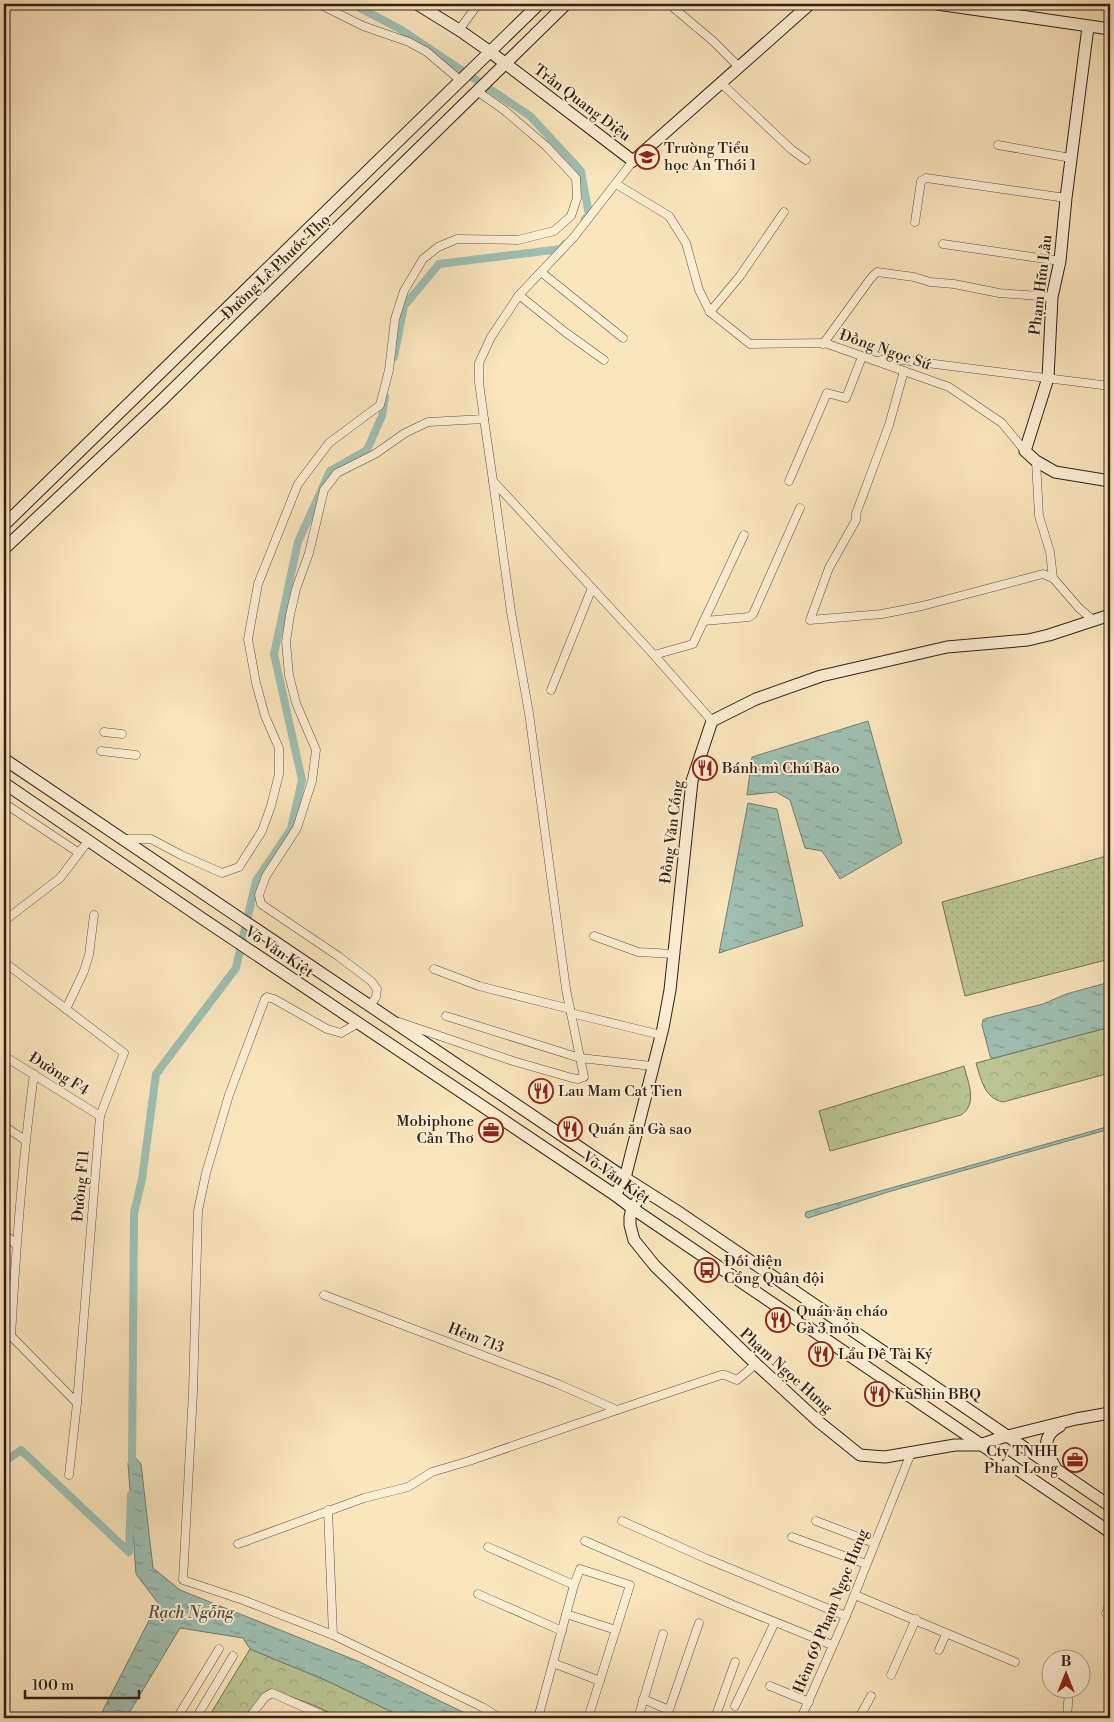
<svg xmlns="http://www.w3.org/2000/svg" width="1114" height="1722" font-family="'Libre Bodoni',serif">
  <defs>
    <pattern id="grass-dots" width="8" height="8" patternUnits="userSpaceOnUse" patternTransform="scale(1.25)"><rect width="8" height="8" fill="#bbc593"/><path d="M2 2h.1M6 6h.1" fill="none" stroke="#a1a97e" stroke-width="1.8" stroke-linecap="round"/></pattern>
    <pattern id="forest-crowns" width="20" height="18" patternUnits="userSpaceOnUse" patternTransform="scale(1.25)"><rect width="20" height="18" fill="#bbc593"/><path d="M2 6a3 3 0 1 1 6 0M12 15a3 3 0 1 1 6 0" fill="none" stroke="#a1a97e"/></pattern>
    <pattern id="water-ripples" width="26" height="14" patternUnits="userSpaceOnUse" patternTransform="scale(1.25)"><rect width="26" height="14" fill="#9ebfb2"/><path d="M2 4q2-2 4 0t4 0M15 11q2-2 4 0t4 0" fill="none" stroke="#819b90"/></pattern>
  </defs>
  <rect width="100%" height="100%" fill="#fae5bc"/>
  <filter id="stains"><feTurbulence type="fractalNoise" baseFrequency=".004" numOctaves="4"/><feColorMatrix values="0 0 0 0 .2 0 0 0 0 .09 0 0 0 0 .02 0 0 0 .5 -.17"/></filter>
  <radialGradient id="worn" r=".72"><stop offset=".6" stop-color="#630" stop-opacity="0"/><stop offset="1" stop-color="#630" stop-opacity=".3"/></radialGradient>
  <path fill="url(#grass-dots)" stroke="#767256" d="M1110,855V959L965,996L942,902Z"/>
  <g fill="url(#forest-crowns)" stroke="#767256">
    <path d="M1110,1027V1073L1003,1102C984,1098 981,1079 976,1063Z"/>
    <path d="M964,1066C968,1082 978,1104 961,1115L830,1151L819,1111Z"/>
    <path d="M250,1649L325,1680L405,1718H341L313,1705L275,1691L246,1718H208Z"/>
  </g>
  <g fill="url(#water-ripples)" stroke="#737f74">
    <path d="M868,721L902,843L840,879L822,851L805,848L790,800L776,792L747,795L752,757Z"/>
    <path d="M748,803L777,809L803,926L719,953Z"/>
    <path d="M1110,982V1027L994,1058H991L990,1056L982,1025L983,1020L987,1018L1043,1004L1066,994Z"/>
    <path d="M1110,1126V1129L888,1192L808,1218L805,1216L806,1212Z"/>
    <path d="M133,1455L141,1464L153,1568L180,1590L360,1662L475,1718H405L325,1680L250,1649L243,1638L180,1628L126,1718H99L158,1603L136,1574L128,1463Z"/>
  </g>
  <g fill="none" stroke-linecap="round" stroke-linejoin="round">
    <g stroke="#9ebfb2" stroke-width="8">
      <path d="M352,4L400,29L530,116L581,171L589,215L585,219"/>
      <path d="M394,357L404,306L439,264L561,249L565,244"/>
      <path d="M4,1462L21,1450L129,1552L131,1495"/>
      <path d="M132,1463L134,1213L142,1179L156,1074L236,968L256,881L291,829L302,780L274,654L298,542L330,471L367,450L382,416L385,397"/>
    </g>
    <defs>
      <g id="street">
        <path d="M319,4L363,26L409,42L427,52L461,81"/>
        <path d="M669,4L713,41L739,67"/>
        <path d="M431,12L437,4"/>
        <path d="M459,30L478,4"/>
        <path d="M721,83L792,150L806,160"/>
        <path d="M998,145L1071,158"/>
        <path d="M616,184L669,216L686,243L699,290L710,312L750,344L825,343L949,387L1002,423L1025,451"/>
        <path d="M915,222L921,181L926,178L1066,198"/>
        <path d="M943,244L1060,261"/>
        <path d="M541,272L623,338"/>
        <path d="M519,295L565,332L604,360"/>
        <path d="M710,312L740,276L784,212"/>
        <path d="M823,344L871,278L877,272L914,277L930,282L954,284L999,293L1052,297"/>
        <path d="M877,361L887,359L903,360L1110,386"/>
        <path d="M904,371L889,425L856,514V520L829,568L810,620L882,614L922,606L1043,574L1053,578L1079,608L1094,621"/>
        <path d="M484,419L493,481L654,655L712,721"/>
        <path d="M1036,461L1039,516L1050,552L1053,578"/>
        <path d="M789,481L827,393L846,398L862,357"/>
        <path d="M704,621L749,617L753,614L800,508"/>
        <path d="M654,655L693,644L744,535"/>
        <path d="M551,690L592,588"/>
        <path d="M104,732L122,734"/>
        <path d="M101,751L136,755"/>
        <path d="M4,803L79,853"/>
        <path d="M123,839H151L181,855L222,873L239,867L262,831L271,806L279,774V748L265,716L256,683L248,639L258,584L298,484L329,443L380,405L389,370L395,319L404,291L423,259L438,247L457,239L518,240L554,231L571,216L577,198L576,178L546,146L504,110L477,91"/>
        <path d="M4,921L60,878L89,840"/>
        <path d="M594,936L638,952L674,954"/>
        <path d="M4,962L124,1053L100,1116L77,1403L69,1475"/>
        <path d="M434,969L479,986L570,1009"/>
        <path d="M370,1006L376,997L377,989L371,981L338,956L261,904L259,895L266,876L297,828L312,781L316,750L296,703L289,675L286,642L290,615L296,589L309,553L324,490L337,473L375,454L405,433L428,422L484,419L479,382V363L491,337L519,295L574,237L633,161"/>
        <path d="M66,1009L84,971L89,955L94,915"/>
        <path d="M571,1013L661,1035"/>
        <path d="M446,1016L580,1058L652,1066"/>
        <path d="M399,1022L513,1061L572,1078L578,1079L584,1077L566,989L529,713L511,612L493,481"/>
        <path d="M358,1023L341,1033L327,1029L274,999L267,997L265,999L229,1095L206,1173L198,1211L193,1392L183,1580L243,1600L333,1635L482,1707L500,1718"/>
        <path d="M4,1056L100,1116"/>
        <path d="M34,1074C22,1161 16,1248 11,1336L77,1403"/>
        <path d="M4,1126L25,1140"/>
        <path d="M4,1233L16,1245"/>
        <path d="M324,1295L558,1384L617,1410L721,1375H725L737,1380L756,1364"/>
        <path d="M328,1510L333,1635"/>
        <path d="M622,1521L707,1559L846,1616"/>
        <path d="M816,1521L874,1543"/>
        <path d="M792,1537L866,1564"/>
        <path d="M585,1541L733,1605L832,1645"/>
        <path d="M238,1544L364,1498L408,1487L432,1472L469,1461L617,1410"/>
        <path d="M488,1547L574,1585"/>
        <path d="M478,1594L562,1631"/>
        <path d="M855,1595L1015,1662"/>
        <path d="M1106,1613L1110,1604"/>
        <path d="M566,1614L616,1630"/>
        <path d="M939,1650L946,1634"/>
        <path d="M553,1663L600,1681"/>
        <path d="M891,1675L916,1619"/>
        <path d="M770,1686L809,1702"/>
        <path d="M643,1699L669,1710L699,1623"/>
        <path d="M735,1706L775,1622"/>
        <path d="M177,1718L219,1649"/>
        <path d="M196,1718L233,1656"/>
        <path d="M249,1718L265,1697L272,1693L329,1718"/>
        <path d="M538,1718L574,1585L580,1569L630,1585L588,1718"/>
        <path d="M638,1718L663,1634"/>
        <path d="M715,1718L735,1662"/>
        <path d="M801,1718L846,1616L911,1453"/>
        <path d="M859,1718L871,1696"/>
        <path d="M1067,1718L1069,1690"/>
      </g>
      <g id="secondary">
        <path d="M417,4L459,30L489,51L633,161L810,4"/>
        <path d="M937,4L1110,29"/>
        <path d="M1088,27L1066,198L1060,261L1052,297L1048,378L1025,451L1036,461L1055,472L1110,481"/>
        <path d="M4,525L539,4"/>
        <path d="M4,549L160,402L566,4"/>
        <path d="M4,759L625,1178L680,1213L1110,1506"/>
        <path d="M4,783L200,917L615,1195L632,1208L1110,1532"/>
        <path d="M645,1191L632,1208L630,1217V1225L634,1240L655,1266L756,1364L819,1422L860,1455L885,1457L955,1445H980L1000,1438L1076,1419L1110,1413"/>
        <path d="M615,1195L625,1178L663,1028L670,990L692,781L712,721L756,699L821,676L947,647L1028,640L1049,635L1110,615"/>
        <path d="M1055,1467C1046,1450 1040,1437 1060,1426"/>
      </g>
    </defs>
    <use href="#street" stroke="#645141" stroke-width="9"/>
    <use href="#secondary" stroke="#322018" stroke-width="13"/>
    <use href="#street" stroke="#fceed3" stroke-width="8"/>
    <use href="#secondary" stroke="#fceed3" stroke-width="11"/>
  </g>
  <defs>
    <symbol id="school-ring" viewBox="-11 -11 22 22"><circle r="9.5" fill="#fceed3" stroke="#8f2418" stroke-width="1.5"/><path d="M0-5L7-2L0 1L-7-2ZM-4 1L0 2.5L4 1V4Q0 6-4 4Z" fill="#8f2418"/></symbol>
    <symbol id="restaurant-ring" viewBox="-11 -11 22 22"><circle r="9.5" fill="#fceed3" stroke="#8f2418" stroke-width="1.5"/><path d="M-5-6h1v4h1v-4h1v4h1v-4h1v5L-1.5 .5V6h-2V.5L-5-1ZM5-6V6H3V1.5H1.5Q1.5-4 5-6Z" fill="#8f2418"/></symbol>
    <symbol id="office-ring" viewBox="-11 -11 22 22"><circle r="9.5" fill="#fceed3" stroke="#8f2418" stroke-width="1.5"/><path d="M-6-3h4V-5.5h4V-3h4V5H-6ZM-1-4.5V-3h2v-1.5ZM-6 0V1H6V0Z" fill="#8f2418"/></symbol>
    <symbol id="bus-ring" viewBox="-11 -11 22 22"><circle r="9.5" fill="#fceed3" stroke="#8f2418" stroke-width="1.5"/><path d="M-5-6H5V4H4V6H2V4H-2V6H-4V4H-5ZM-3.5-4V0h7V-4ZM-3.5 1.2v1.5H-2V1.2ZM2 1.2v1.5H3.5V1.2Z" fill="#8f2418"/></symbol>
  </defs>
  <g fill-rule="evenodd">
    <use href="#school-ring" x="633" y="143" width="28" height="28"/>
    <use href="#restaurant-ring" x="691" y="754" width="28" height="28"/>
    <use href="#restaurant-ring" x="527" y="1077" width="28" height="28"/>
    <use href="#restaurant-ring" x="556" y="1115" width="28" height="28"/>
    <use href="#office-ring" x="477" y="1116" width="28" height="28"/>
    <use href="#bus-ring" x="693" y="1256" width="28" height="28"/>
    <use href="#restaurant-ring" x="764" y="1306" width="28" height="28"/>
    <use href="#restaurant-ring" x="807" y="1340" width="28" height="28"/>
    <use href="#restaurant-ring" x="863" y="1380" width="28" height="28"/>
    <use href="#office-ring" x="1061" y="1446" width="28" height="28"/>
  </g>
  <g text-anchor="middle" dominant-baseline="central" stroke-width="4" stroke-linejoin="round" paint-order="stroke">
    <g font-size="15" fill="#322018" stroke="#fceed3">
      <text transform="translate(582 103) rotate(37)">Trần Quang Diệu</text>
      <text transform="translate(276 267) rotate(-44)">Đường Lê Phước Thọ</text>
      <text transform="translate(1041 285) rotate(-83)">Phạm Hữu Lầu</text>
      <text transform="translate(885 350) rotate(19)">Đồng Ngọc Sứ</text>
      <text transform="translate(672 832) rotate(-83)">Đồng Văn Cống</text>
      <text transform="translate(279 952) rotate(34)">Võ Văn Kiệt</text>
      <text transform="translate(59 1074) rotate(32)">Đường F4</text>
      <text transform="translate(616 1178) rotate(35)">Võ Văn Kiệt</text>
      <text transform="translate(81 1186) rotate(-85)">Đường F11</text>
      <text transform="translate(476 1338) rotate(21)">Hẻm 713</text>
      <text transform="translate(786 1371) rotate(42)">Phạm Ngọc Hưng</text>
      <text transform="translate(831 1611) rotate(-68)">Hẻm 69 Phạm Ngọc Hưng</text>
    </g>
    <g font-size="15" fill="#322018" stroke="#fceed3" text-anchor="start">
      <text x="664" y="148">Trường Tiểu<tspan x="664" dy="17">học An Thới 1</tspan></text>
      <text x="722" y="768">Bánh mì Chú Bảo</text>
      <text x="558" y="1091">Lau Mam Cat Tien</text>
      <text x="474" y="1121" text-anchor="end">Mobiphone<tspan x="474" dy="17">Cần Thơ</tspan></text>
      <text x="588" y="1129">Quán ăn Gà sao</text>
      <text x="724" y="1261">Đối diện<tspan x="724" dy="17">Cổng Quân đội</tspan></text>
      <text x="796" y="1311">Quán ăn cháo<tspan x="796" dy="17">Gà 3 món</tspan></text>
      <text x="838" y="1354">Lẩu Dê Tài Ký</text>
      <text x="894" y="1394">KuShin BBQ</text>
      <text x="1058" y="1451" text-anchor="end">Cty TNHH<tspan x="1058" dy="17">Phan Long</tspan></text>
    </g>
    <g font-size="16" font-style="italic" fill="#525046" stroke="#fceed3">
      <text x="191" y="1613">Rạch Ngỗng</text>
    </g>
  </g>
  <rect width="1114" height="1722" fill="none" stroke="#fae5bc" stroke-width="20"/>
  <rect x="5" y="5" width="1104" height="1712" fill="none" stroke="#322018" stroke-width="2.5"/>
  <rect x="10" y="10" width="1094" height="1702" fill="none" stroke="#322018"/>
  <g transform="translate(1066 1674)"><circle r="24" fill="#fceed3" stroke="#ab9c88"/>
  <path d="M0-4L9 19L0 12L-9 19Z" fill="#8f2418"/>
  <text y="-8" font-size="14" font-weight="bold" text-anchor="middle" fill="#322018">B</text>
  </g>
  <path d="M25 1690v8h114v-8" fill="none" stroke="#322018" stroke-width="2.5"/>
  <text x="32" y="1690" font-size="15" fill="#322018" stroke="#fceed3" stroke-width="4" paint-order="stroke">100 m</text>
  <rect width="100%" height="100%" filter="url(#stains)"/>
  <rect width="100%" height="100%" fill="url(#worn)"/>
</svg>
